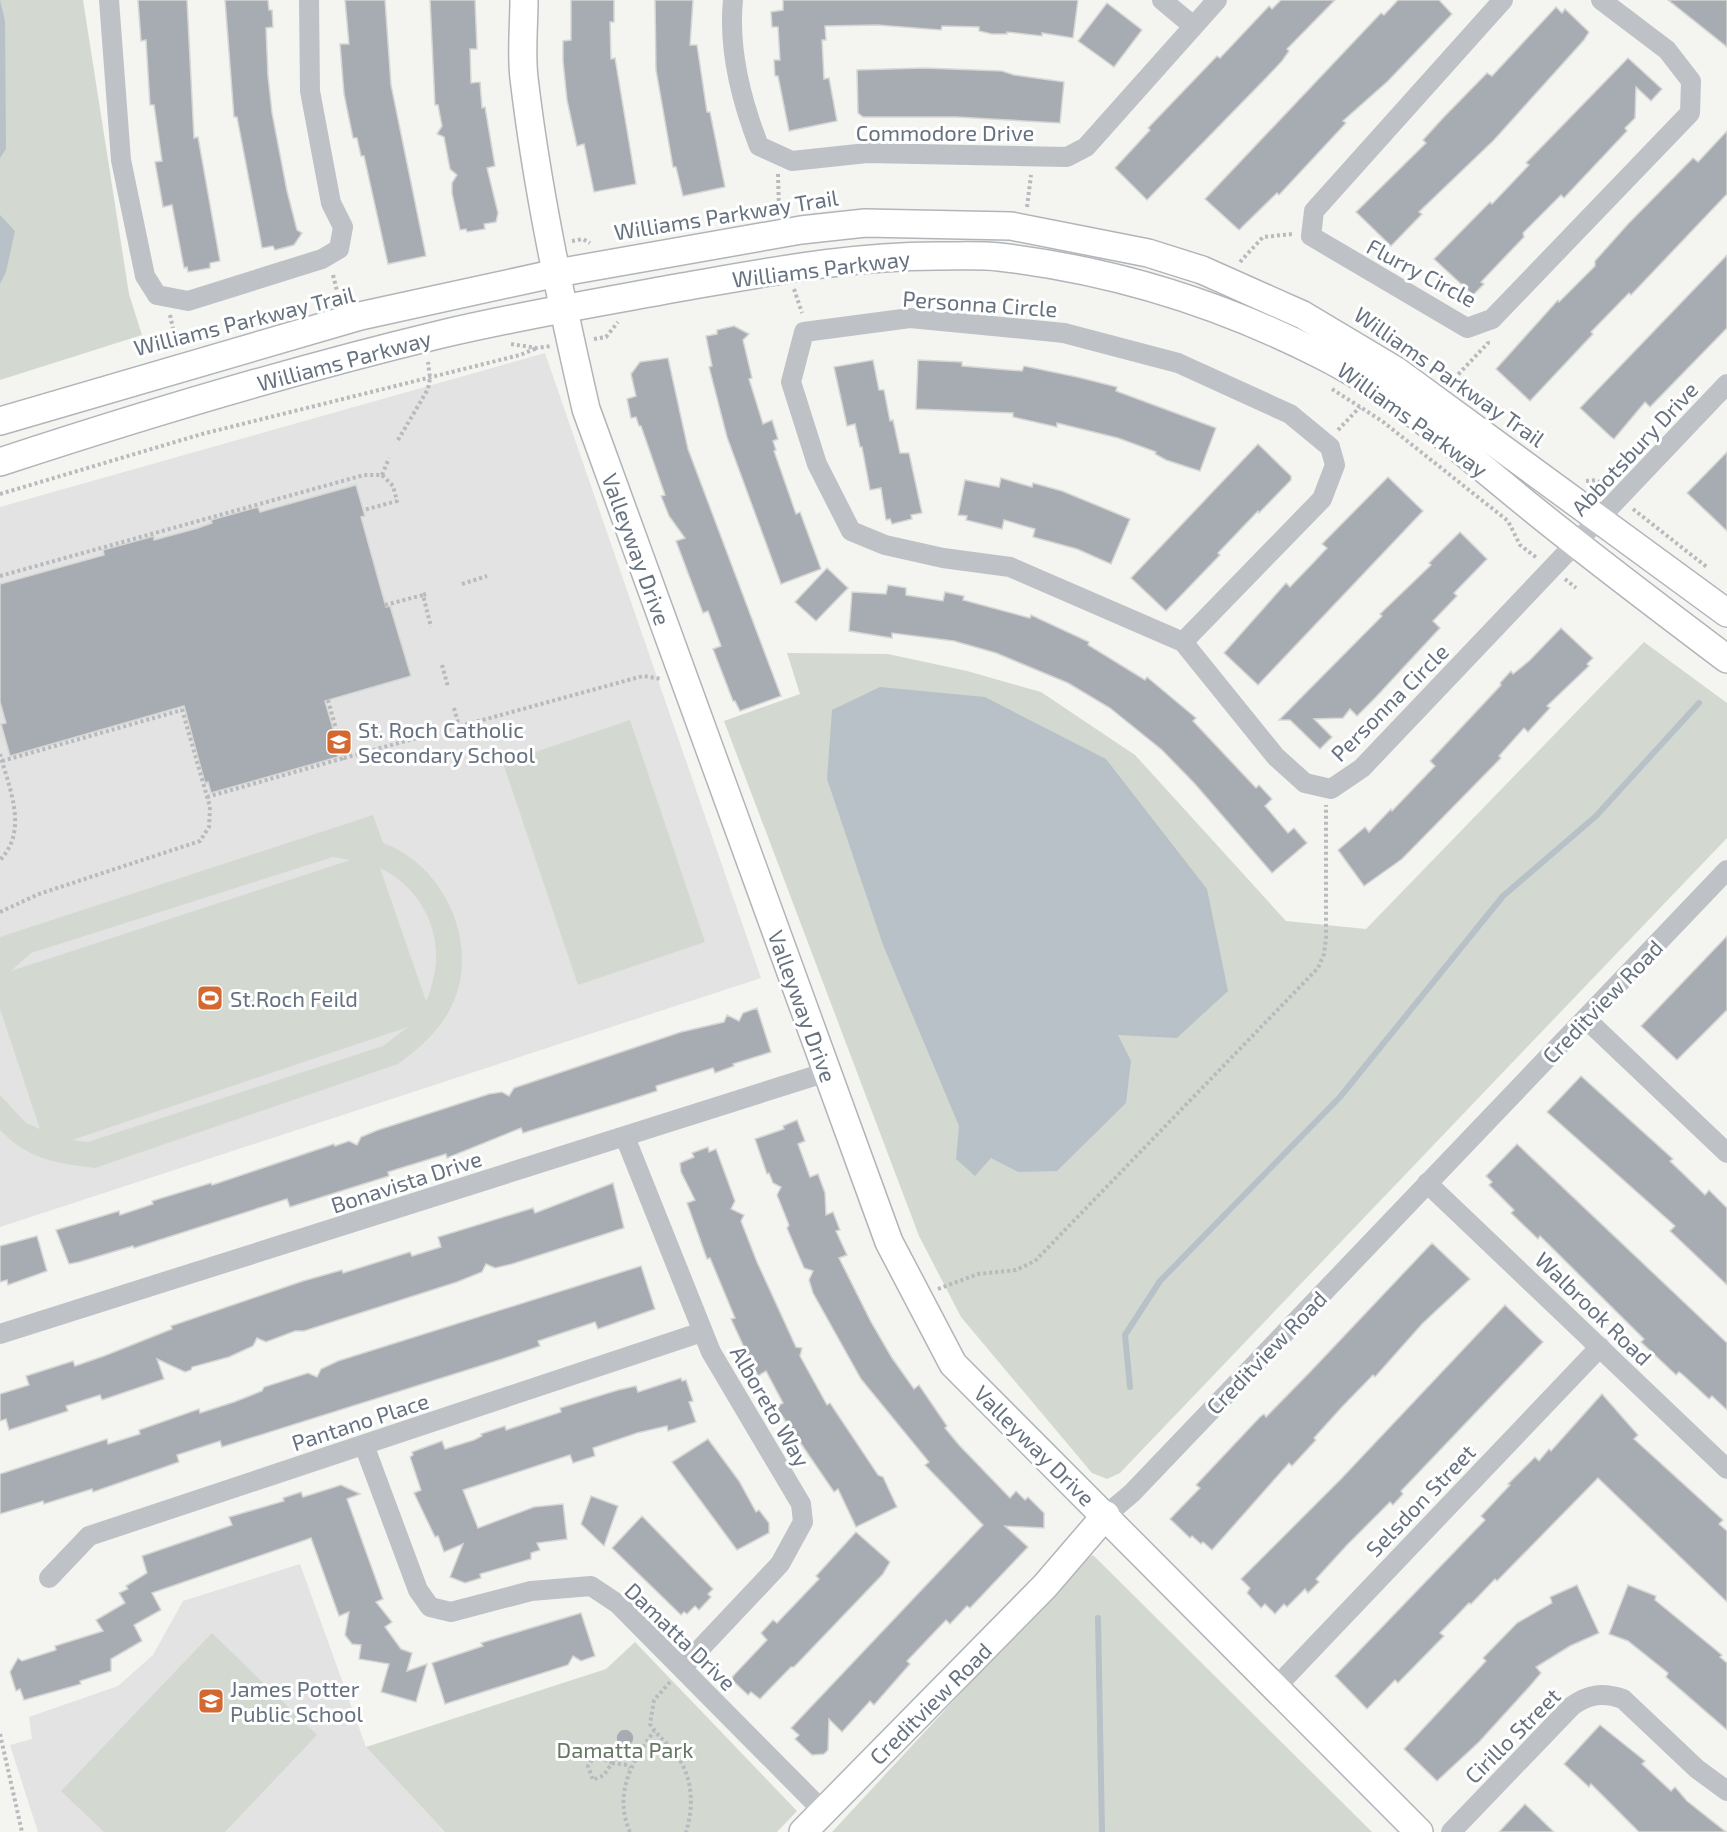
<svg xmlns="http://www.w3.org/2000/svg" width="1727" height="1832" font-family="'Exo 2',sans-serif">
  <rect width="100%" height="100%" fill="#f4f4f1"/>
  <g fill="#e2e3e2">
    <path d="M545,353L761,978L0,1227V507Z"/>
    <path d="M300,1564L366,1747L445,1832H38L10,1745L32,1739L29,1717L118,1686L153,1655L183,1601Z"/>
  </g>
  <g fill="#d3d9d1" fill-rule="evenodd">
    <path d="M0,0H83L129,294L142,335L0,380Z"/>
    <path d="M1644,642L1727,703V838L1120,1473L1107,1479L1092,1473L961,1317L919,1236L724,721L800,694L787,653L888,654L967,671L1041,692L1135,755L1286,921L1366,929Z"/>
    <path d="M630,720L705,942L578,985L503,763Z"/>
    <path d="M373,815L383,843C447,866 484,951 448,1013C435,1035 418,1049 398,1064L95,1168C56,1163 29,1160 0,1130V1095L26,1123L40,1129L0,1009V937ZM333,857L350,860L11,971L31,953ZM380,868C422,888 445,935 433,980C431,987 430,995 426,1001ZM408,1027L383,1046L88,1142L72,1140Z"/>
    <path d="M1093,1555L1372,1832H832L1083,1561Z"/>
    <path d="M212,1633L317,1735L225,1832H104L61,1791Z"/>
    <path d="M635,1642L797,1811L777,1832H445L366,1747L606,1669Z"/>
  </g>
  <g fill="#b8c1c7">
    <path d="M0,0L5,21L6,149L0,158Z"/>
    <path d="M0,215L15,231L6,272L0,284Z"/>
    <path d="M880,687L985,697L1106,759L1207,889L1228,991L1177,1038L1118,1035L1131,1061L1126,1103L1057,1171L1018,1172L991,1158L975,1176L956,1159L959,1126L883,945L827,779L832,710Z"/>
  </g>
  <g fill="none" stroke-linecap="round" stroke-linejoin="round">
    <g stroke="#b8c1c7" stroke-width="6">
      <path d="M1130,1387L1125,1335L1160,1281L1340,1097L1503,896L1596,816L1699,703"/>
      <path d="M1098,1618L1102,1832"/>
    </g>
  </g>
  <g fill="#a6acb2" stroke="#d6d6d4" stroke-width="1.5">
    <path d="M138,0H187L194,138L198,137L220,261L210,263V268L188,272L187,267L184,268L172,205L163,207L155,162L162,161L154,105H150L146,40L141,41Z"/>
    <path d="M225,0H268L269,10H272L273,27L266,28L268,76L272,113L287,191L297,230L302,233L294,245L275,250L273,246L262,248L237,117H234Z"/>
    <path d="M345,0H385L391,85L426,256L388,264L364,156H361L357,138H353L344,94L340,44H349Z"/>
    <path d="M430,0H475L477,49H470L471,83L480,82L482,108L485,107L495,166L487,168L498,213L496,222L484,224L485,229L467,232L466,229L460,230L452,193V183L457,175L450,169L444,137L437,134L442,126L438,105H435Z"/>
    <path d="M571,0H614V22H610L611,59L615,58L636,184L594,192L584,144L577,146L567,100L563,61V41L571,40Z"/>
    <path d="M655,0H693L690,45H697L707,112H710L725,187L683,196L676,167H673L656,70Z"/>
    <path d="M783,0H1078L1073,38L1042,33V36L1007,32V34H992L979,31V27L942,26L941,30L877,25L825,26L826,40H822L824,79L829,78L837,121L789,131L778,76H775L774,60H780L778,27H772L771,12L783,10Z"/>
    <path d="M1281,0H1335L1287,49L1289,51L1282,61L1266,78L1147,200L1115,168L1150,130L1148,128L1217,56L1220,58L1269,6L1272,9Z"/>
    <path d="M1398,0H1439L1452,14L1388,81L1343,121L1346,123L1279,195L1277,193L1239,230L1205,199L1381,13L1384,15Z"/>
    <path d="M1668,0H1727V47Z"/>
    <path d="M1107,3L1142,30L1114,67L1078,41Z"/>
    <path d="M1556,7L1562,13L1565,9L1589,32L1584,40L1494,140L1419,212L1422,214L1391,246L1356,212L1426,143L1423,140L1443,118L1487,73L1492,76Z"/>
    <path d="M1628,58L1662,89L1651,101L1636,87L1635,118L1625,128L1627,131L1564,198L1561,195L1523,233L1524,237L1481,282L1484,284L1473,295L1434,259L1490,202L1492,204L1529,165L1526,163Z"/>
    <path d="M924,68L1002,71L1014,75L1064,82L1060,123L957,117H863L858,113L857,70Z"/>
    <path d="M1727,131V194L1631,295L1629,293L1591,332L1593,334L1530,401L1496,369L1558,300L1559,302L1595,266V261L1628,224L1693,158L1698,162Z"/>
    <path d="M1727,255V328L1650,407L1645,402L1614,439L1610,436L1580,408Z"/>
    <path d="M734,326L749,334L743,340L752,378L749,379L763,424L772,420L778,439L773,441L776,450L774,451L796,514L800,512L821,569L781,584L727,437L709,367L712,366L706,336L717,334V330Z"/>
    <path d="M668,358L688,449L781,696L740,711L735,701H733L713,649L721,646L708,611L703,613L676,541L685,538L669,516L661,496L665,495L641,426H639L636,417L631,418L627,399L636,396L631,374L640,362Z"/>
    <path d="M873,360L879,390H884L890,421L893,420L900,453H909L922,513L911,515L912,519L892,524L890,519L886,520L881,488L870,490L862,447H860L855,424L847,426L834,367Z"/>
    <path d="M918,360L962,362V366L1022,371L1024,366L1077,377L1117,387L1116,391L1216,428L1200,471L1166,460L1155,454L1156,452L1118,438L1057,423V427L1013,417V413L916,409Z"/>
    <path d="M1258,444L1291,476V480L1259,513L1258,511L1218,553L1220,555L1166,611L1131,578Z"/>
    <path d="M1727,452V531L1687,493Z"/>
    <path d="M1388,477L1423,511L1258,685L1224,653L1286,583L1290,587L1314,562L1327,548L1322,544Z"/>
    <path d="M1001,478L1032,487L1033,483L1062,491L1130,519L1111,564L1077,549L1033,537L1035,529L1004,520L1002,529L966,520L967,516L958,515L965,480L999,487Z"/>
    <path d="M356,485L365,516L361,517L386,607L390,606L411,676L325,701L338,746L335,747L338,757L211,793L208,782L205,783L184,706L10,756L1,724L6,723L0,702V584L104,555L103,550L154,536V540L198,528L212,523L211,520L258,507L260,512Z"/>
    <path d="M1460,532L1487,559L1454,593L1457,596L1433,621L1440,628L1376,697L1357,716L1350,709L1343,718L1314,719L1332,737L1320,749L1290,720H1279L1382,616L1380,614L1431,565L1429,563Z"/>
    <path d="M827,568L848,588L816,621L795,602Z"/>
    <path d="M888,585L906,588V595L943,601L945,592L964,596L963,600L1030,618L1031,615L1089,642L1088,645L1145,680L1147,677L1196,718L1193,721L1256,788L1259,785L1272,799L1265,806L1288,833L1294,828L1307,843L1272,873L1195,784L1162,750L1110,708L1068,683L996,653L954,641L892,633V638L849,631L852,592L886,594Z"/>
    <path d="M1561,628L1593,658L1587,664L1589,666L1547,706L1550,708L1528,732L1524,728L1499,756L1501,758L1402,859L1364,886L1338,850L1365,827L1369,832L1391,809L1392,811L1435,766L1430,761L1501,685L1500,683L1511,671L1513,674L1529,661Z"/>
    <path d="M1727,936V1010L1677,1060L1641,1026Z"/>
    <path d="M757,1008L771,1052L733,1064L734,1066L715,1073L713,1068L656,1086L657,1091L600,1109L523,1133L521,1128L447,1158L446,1154L388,1172L389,1176L290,1207L287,1199L134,1248L133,1246L79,1262L69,1264L56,1230L119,1211L120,1215L153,1204L152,1201L211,1183L212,1185L334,1144L335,1146L349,1141L357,1145L361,1137L378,1130L489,1094L502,1092L509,1096L514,1088L681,1032L724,1022L727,1015L739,1021L743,1013Z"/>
    <path d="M1581,1076L1673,1159L1670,1161L1705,1195L1709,1190L1727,1208V1285L1670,1231L1675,1226L1547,1112Z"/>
    <path d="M797,1120L805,1141L798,1144L810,1177L818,1174L825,1193L826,1215L833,1212L840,1230L836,1231L847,1255L839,1258L871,1322L892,1358L914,1389L919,1385L947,1426L945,1428L959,1445L1010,1498L1016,1491L1025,1500L1028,1497L1044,1513V1528L1005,1526L1028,1547L970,1608L967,1606L950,1624L946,1620L907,1661L910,1664L874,1705L870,1701L842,1732L829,1719L828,1750L824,1754L812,1755L795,1739L799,1735L791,1728L983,1525L925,1465L929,1462L861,1379L813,1293L809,1280L813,1271L804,1268L787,1228L789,1225L777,1195L781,1187L773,1183L769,1173L767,1174L755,1139L784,1129L783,1126Z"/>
    <path d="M1517,1144L1727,1343V1410L1712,1396L1709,1399L1683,1375L1679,1372L1676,1375L1641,1342L1644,1339L1540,1236L1538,1239L1511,1213L1514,1210L1489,1185L1492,1182L1486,1176Z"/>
    <path d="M708,1147L709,1152L716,1149L735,1201L731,1209L744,1215L741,1221L757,1262L796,1347L802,1348L800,1356L827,1405L830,1403L878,1475L883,1477L897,1507L856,1527L838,1489L834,1492L776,1407L783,1403L766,1371L758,1376L749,1358L731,1319L735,1318L710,1258L707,1259L687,1203L695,1200L681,1172L680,1163L694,1157L692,1153Z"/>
    <path d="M613,1183L624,1228L512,1264L495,1268L486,1264L482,1272L457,1282L304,1331H295L266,1342L257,1338L253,1346L229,1357L192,1367L191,1370L185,1372L157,1359L164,1379L102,1400L100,1395L66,1406L68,1411L9,1430L6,1419L0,1421V1394L29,1385L26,1376L73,1361L75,1366L104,1356L172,1329L171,1326L303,1281L342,1270L343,1273L410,1252L412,1256L441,1247L438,1237L533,1208L535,1213Z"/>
    <path d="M37,1236L47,1271L8,1285L7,1280L0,1282V1246Z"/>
    <path d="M1432,1243L1470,1279L1422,1324L1375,1377L1373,1375L1341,1408L1314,1438L1316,1440L1292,1466L1289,1463L1212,1550L1203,1542L1201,1544L1192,1536L1190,1538L1170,1519L1200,1488L1196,1485L1260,1417L1264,1414L1266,1417L1310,1372Z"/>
    <path d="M641,1266L655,1309L598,1329L595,1322L538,1341L540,1346L502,1359L222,1447L220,1441L177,1455L179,1462L93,1492L92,1489L44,1504L43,1501L0,1514V1474L107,1439L108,1444L140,1434L139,1430L199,1409L200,1413L234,1402L262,1391L264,1387L308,1373L317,1377L321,1369L338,1361Z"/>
    <path d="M1505,1305L1543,1342L1401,1491L1403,1494L1393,1505L1390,1502L1347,1545L1316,1579L1319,1582L1308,1593L1305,1589L1287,1607L1284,1604L1275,1614L1265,1604L1261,1608L1247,1593L1250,1588L1241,1579L1341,1479Z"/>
    <path d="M681,1378L682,1381L686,1380L693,1401L689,1402L696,1422L668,1431L667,1426L637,1433L593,1448L595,1456L573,1463L570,1455L463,1490L478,1528L534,1507L563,1504L567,1539L537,1543L540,1550L531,1553V1559L480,1574L481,1578L465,1583L450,1577L463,1544L444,1552L438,1536L435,1537L414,1493L421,1490L410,1457L413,1455L412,1452L442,1441L445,1449L474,1440L482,1436L481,1434L505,1426L506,1430L561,1412L560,1408L618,1390L636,1386L638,1392Z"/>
    <path d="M1602,1394L1638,1435L1634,1439L1723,1520L1719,1524L1727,1531V1602L1598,1478L1497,1581L1495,1579L1471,1604L1469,1603L1440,1633L1444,1636L1398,1683L1395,1680L1367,1709L1335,1676L1485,1520L1481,1516L1510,1485L1508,1484L1535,1457L1539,1461L1549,1449L1551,1451Z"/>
    <path d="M708,1439L739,1481L756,1512L759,1510L769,1523V1533L737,1550L672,1462Z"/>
    <path d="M341,1485L360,1494L347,1499L383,1599L376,1602L392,1622L385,1627L401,1649L412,1653L407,1671L427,1664L416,1702L381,1692L389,1664L359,1659L361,1645L352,1644L345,1635L349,1612L339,1616L311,1538L152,1593L161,1610L134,1625L142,1641L111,1659V1671L80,1681L81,1684L24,1700L20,1689L16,1691L10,1672L18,1658L22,1661L56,1650L55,1646L103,1631L96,1620L125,1603L119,1593L128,1589L126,1586L147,1573L142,1556L232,1525L229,1517L284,1501L283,1498L301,1492L303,1497Z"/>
    <path d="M591,1496L618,1506L604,1546L581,1524Z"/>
    <path d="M642,1516L713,1589L708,1594L711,1597L699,1610L695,1606L687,1614L684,1612L681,1615L612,1548Z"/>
    <path d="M856,1532L890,1562L883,1574L794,1667H791L760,1699L751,1692L748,1695L732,1680L733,1676L767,1640L761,1633L773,1620L777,1623L819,1579L816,1576Z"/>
    <path d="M1577,1585L1599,1633L1570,1646L1536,1667L1541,1673L1530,1686L1479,1742L1437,1781L1404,1749L1486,1661L1483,1658L1517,1623L1552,1603L1550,1597Z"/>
    <path d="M1628,1585L1656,1596L1655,1600L1722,1655L1720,1657L1727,1663V1730L1666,1677L1668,1673L1628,1641L1609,1634Z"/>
    <path d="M581,1613L595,1656L581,1661L573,1656L568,1665L445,1704L432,1663L483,1646L481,1643Z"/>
    <path d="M1600,1725L1645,1761L1642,1764L1671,1791L1675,1787L1687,1801L1726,1832H1639L1591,1784L1589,1787L1564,1764Z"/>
    <circle cx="625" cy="1738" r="9"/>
    <path d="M1525,1804L1554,1832H1499Z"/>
  </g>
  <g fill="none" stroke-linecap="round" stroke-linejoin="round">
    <defs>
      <g id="secondary">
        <path d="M524,0C524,25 521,52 524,78C537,189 561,300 586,409L889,1242L953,1364L1419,1832"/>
        <path d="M0,421L360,316L557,273L801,230L865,223L1011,226L1148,253L1202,270L1303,315L1395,370L1727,613"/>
        <path d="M0,462C146,414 293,370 442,334C522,315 602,302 682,287C769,272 855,255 943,256C962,256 981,255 999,257C1111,270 1221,304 1321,355C1399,394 1466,455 1534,510C1597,561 1662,610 1727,659"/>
        <path d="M803,1832L1045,1586L1106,1515"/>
      </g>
    </defs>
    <use href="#secondary" stroke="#b1b5b9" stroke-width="30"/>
    <g stroke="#b8babd" stroke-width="4" stroke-dasharray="3 3" stroke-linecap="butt">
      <path d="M778,174L779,211"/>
      <path d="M1027,207L1031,175"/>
      <path d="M572,241L583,239L590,243"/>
      <path d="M1240,262L1263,237L1293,234"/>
      <path d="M333,275L339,299"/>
      <path d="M794,289L802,313"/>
      <path d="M170,315L177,346"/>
      <path d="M594,339L606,337L618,322"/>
      <path d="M511,344L537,348L551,346"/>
      <path d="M1450,383L1488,343L1487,340"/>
      <path d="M1332,389L1382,421L1508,521L1520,545L1537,558"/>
      <path d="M1338,430L1360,407"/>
      <path d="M398,440L428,389L430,378L428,362"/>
      <path d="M382,475L389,458"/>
      <path d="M1586,481L1597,480L1604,486"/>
      <path d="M0,494L202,434L520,355L537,348"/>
      <path d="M1633,509L1708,568"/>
      <path d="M0,576L364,475H382L393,486L397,501L364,510"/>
      <path d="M1565,579L1576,588"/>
      <path d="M462,584L487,576"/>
      <path d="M426,594L423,595L431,627"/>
      <path d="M385,605L423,595"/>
      <path d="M442,665L448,687"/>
      <path d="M328,700L344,758L643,676L662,679"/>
      <path d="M454,708L459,726"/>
      <path d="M0,754C9,788 29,830 0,860"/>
      <path d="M2,761L182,710"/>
      <path d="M207,797L344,758"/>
      <path d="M0,912L39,894L200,841L209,827L210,807L181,706"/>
      <path d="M938,1289L978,1274L1016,1270L1035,1261L1318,968L1324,954L1326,939V805"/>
      <path d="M670,1682L654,1700L650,1724C657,1736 669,1744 677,1756C693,1778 694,1807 686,1832"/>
      <path d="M0,1734L22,1832"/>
      <path d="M599,1757L612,1763L604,1775L593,1780L588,1766L592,1760Z"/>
      <path d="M612,1763L627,1765L630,1768"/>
      <path d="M630,1832C613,1793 632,1762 654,1731"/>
    </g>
    <g stroke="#bec1c5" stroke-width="20">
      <path d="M109,0L121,160L145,276L157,295L188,301L322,259L339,249L343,227L331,203L310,91L309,0"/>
      <path d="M733,0C728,50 741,100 759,146L792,161L867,153L1067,157L1086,147L1217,0"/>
      <path d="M1162,0L1192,25"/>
      <path d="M1503,0L1314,211L1311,236L1467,328L1492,319L1690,113L1691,81L1667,50L1601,0"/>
      <path d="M1183,642L1322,499L1335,465L1330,447L1290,414L1178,363L1064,333L910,318L804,332L791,382L817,464L851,531L885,545L943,558L1010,567L1183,642L1276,757L1305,783L1331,789L1362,768L1727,384"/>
      <path d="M1586,1019L1727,1153"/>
      <path d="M625,1137L711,1352L801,1504L803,1522L780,1564L682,1668"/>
      <path d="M1427,1183L1727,1469"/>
      <path d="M0,1334L827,1072"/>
      <path d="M364,1445L418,1590L430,1607L451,1612L531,1591L591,1586L618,1604L823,1811"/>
      <path d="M1106,1515L1132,1493L1727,870"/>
      <path d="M49,1578L89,1536L702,1332"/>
      <path d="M1276,1687L1600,1347"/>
      <path d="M1451,1832L1572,1706C1589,1694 1603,1692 1623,1699L1697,1769L1727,1791"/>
    </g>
    <use href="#secondary" stroke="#fff" stroke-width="27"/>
  </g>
  <defs>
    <symbol id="school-square" viewBox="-11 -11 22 22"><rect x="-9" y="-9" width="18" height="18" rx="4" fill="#d46831" stroke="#fff"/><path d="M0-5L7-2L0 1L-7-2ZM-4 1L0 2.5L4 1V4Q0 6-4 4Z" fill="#fff"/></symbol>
    <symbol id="stadium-square" viewBox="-11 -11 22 22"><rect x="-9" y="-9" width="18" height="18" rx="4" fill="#d46831" stroke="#fff"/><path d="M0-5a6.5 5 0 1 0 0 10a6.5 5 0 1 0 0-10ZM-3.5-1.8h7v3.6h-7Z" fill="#fff"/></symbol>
  </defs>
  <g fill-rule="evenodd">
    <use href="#school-square" x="324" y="727" width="30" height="30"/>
    <use href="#stadium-square" x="195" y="983" width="30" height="30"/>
    <use href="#school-square" x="196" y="1686" width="30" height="30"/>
  </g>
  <g text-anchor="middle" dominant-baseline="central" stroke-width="6" stroke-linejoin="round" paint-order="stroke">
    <g font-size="22" fill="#667280" stroke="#fff">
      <text x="945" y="132">Commodore Drive</text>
      <text transform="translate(726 214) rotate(-9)">Williams Parkway Trail</text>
      <text transform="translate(821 268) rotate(-7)">Williams Parkway</text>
      <text transform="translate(1422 272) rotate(28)">Flurry Circle</text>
      <text transform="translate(980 303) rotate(4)">Personna Circle</text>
      <text transform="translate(244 320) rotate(-14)">Williams Parkway Trail</text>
      <text transform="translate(344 360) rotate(-15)">Williams Parkway</text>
      <text transform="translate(1450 376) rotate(35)">Williams Parkway Trail</text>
      <text transform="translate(1413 419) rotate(36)">Williams Parkway</text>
      <text transform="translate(1634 448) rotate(-47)">Abbotsbury Drive</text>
      <text transform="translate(637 549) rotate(70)">Valleyway Drive</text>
      <text transform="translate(1389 702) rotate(-45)">Personna Circle</text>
      <text transform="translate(1602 1001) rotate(-46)">Creditview Road</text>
      <text transform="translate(803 1006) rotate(70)">Valleyway Drive</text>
      <text transform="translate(406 1181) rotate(-18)">Bonavista Drive</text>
      <text transform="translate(1594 1308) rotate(44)">Walbrook Road</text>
      <text transform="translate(1266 1352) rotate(-46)">Creditview Road</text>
      <text transform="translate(771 1406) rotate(60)">Alboreto Way</text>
      <text transform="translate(360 1421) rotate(-18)">Pantano Place</text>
      <text transform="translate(1035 1445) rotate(45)">Valleyway Drive</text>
      <text transform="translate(1420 1500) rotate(-46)">Selsdon Street</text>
      <text transform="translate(681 1636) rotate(44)">Damatta Drive</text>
      <text transform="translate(930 1703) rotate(-45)">Creditview Road</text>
      <text transform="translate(1512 1735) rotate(-45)">Cirillo Street</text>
    </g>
    <g font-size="22" fill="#667280" stroke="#fff" text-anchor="start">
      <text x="358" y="729">St. Roch Catholic<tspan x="358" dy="25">Secondary School</tspan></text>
      <text x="230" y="998">St.Roch Feild</text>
      <text x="230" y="1688">James Potter<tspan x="230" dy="25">Public School</tspan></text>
    </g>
    <g font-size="22" fill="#667764" stroke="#fff">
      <text x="625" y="1749">Damatta Park</text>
    </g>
  </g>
</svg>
